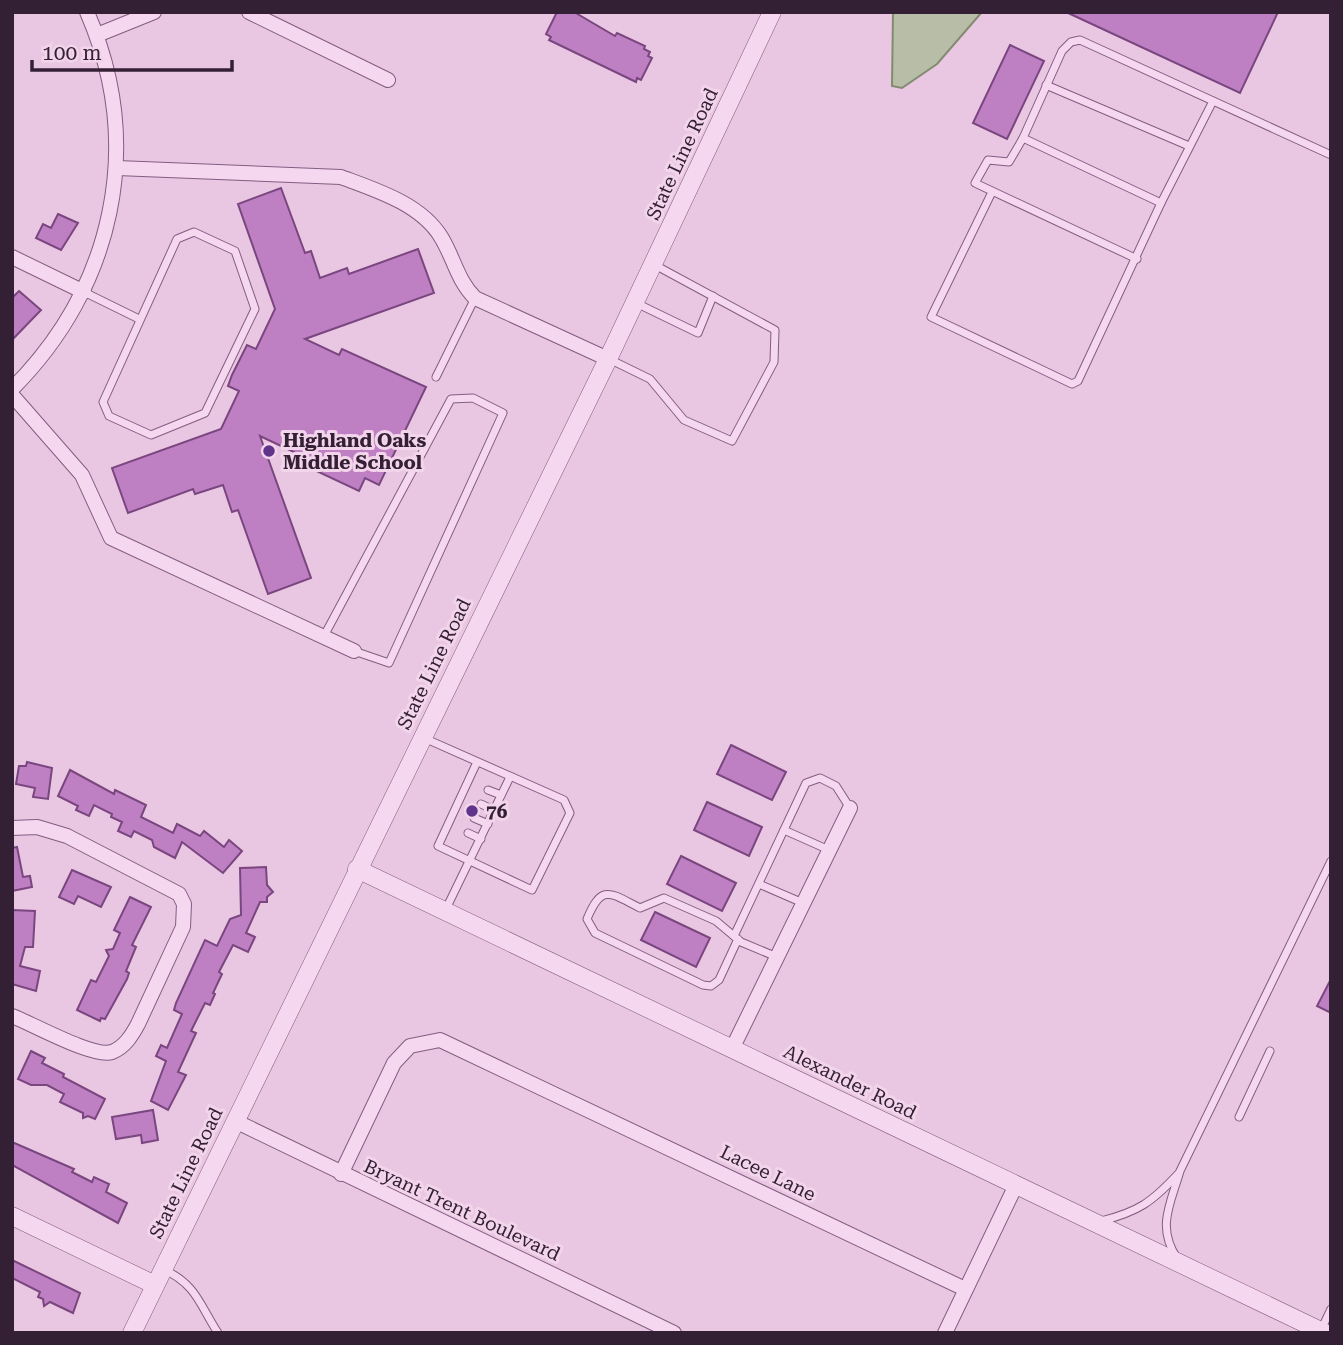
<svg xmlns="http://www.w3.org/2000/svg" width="1343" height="1345" font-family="'Roboto Serif',serif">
  <rect width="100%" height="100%" fill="#e9c6e2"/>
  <path fill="#b8bda7" stroke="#838b6f" stroke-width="2" d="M893,12H982L937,64L902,88L892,86Z"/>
  <g fill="#bf80c3" stroke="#7a467f" stroke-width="2">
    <path d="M557,12H574L615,36L617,33L645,46L644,49L650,52L648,56L652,58L641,80L637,78L636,82L549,40L551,37L546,34Z"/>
    <path d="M1066,12H1278L1240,93Z"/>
    <path d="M1010,45L1044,61L1007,139L973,123Z"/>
    <path d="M281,188L305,253L311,251L320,278L347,268L349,274L418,249L434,293L305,339L339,355L342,349L426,387L379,485L365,478L359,491L304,465L302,469L289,463L294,452L260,436L311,578L268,594L238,510L232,512L223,485L195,494L193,489L128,513L112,468L221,429L239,391L228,386L232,375L247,345L256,349L275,309L238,204Z"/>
    <path d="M58,214L78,223L61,250L36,238L43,224L51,228Z"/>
    <path d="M19,291L41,310L12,340V298Z"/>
    <path d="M731,745L786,772L772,800L717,774Z"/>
    <path d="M27,762L52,768L48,799L33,797L35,788L16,784L19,766H26Z"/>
    <path d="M70,770L114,794L115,790L146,805L141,817L173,833L177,824L200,836L204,831L224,847L229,840L242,851L223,873L182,842L175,858L154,847L152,840L134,831L131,837L118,831L122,822L111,817L112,814L94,805L89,816L76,810L78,806L58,796Z"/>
    <path d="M707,802L762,827L749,856L694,830Z"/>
    <path d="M17,847L23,877L30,876L32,887L12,891V848Z"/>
    <path d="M681,856L736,883L722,911L667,884Z"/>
    <path d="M266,867L267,885L273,892L267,897V902H260L246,933L255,937L248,952L233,945L219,972L222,974L213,993L215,994L210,1005L205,1003L191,1031L196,1033L178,1072L186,1075L168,1110L151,1101L166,1061L156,1056L161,1045L167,1048L182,1014L174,1010L176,1003L205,940L217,946L230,919L241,915L240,868Z"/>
    <path d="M72,870L111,887L101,907L78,896L74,904L59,897Z"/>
    <path d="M130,897L151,907L132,945L136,947L126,971L129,973L127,979L105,1019L101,1018L100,1021L77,1010L91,980L96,982L109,956L106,950L113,949L120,933L114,930Z"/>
    <path d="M12,910L35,911L33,947H25L20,966L40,971L36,991L12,984Z"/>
    <path d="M655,912L710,938L696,967L641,940Z"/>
    <path d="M1331,979V1013L1317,1006Z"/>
    <path d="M31,1051L45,1058L42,1063L64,1074L63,1077L105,1099L95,1119L88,1116L83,1118V1113L60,1102L64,1094L47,1085H31L18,1079Z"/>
    <path d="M153,1110L158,1140L142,1143L141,1135L116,1139L112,1117Z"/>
    <path d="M12,1142L74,1169L72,1172L92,1182L94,1177L109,1184L106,1192L127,1203L118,1223L12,1165Z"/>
    <path d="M12,1260L80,1293L73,1313L50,1302L44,1306L43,1299L38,1297L40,1292L12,1278Z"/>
  </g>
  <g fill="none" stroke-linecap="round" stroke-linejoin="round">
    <defs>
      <g id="service">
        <path d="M1046,85L1189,146"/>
        <path d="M1023,138L1009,162L988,160L975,183L1137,259"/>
        <path d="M992,192L931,317L1072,384L1078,381L1161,203L1213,101"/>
        <path d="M1161,203L1023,138L1062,51L1071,42L1080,40L1331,155"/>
        <path d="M194,232L235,251L255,309L205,413L151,435L109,416L103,402L177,239Z"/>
        <path d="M84,292L139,319"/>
        <path d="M636,303L698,333L713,296"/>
        <path d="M609,359L650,379L684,420L732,441L774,362L775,330L653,264"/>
        <path d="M436,377L475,298"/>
        <path d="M324,636L451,399L473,398L503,413L389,663L354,651"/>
        <path d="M424,738L564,800L570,813L532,890L438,846L477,762"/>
        <path d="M488,790L501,795"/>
        <path d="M481,804L494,810"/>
        <path d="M474,818L488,824"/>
        <path d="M784,830L829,850"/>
        <path d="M468,833L481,839"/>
        <path d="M759,884L803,903"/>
        <path d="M445,911L510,777"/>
        <path d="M734,936L806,783L820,778L836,786L850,808"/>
        <path d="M738,939L719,980L711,986L703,985L595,933L587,919C602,883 610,893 640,908L664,898L716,921L741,942L777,957"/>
        <path d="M1239,1117L1270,1051"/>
        <path d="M1101,1221C1138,1212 1152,1202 1178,1174"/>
        <path d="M1177,1258C1156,1227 1171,1203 1180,1171L1331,861"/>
        <path d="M163,1269C197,1285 199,1304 218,1333"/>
        <path d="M1321,1330L1331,1309"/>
      </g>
      <g id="minor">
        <path d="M249,12L388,80"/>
        <path d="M97,35L154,12"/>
        <path d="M117,168L341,177C376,190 421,204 441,237C454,258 457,280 475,298L608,359"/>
        <path d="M12,257L84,292"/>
        <path d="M12,389C114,287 145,145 87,12"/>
        <path d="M12,395L82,475L111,538L354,651"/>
        <path d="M12,828L37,827L67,836L179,894L184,904L183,927L138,1024C132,1035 125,1047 112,1052C93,1058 33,1024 12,1016"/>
        <path d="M732,1049L850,808"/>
        <path d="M235,1121L674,1333"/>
        <path d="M341,1174L394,1063L410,1046L440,1040L965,1289"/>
        <path d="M945,1333L1016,1185"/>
      </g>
      <g id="tertiary">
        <path d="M357,869L1325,1333"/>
        <path d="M12,1216L155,1285"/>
        <path d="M132,1333L608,359L772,12"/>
      </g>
    </defs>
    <use href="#service" stroke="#835d81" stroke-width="9"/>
    <use href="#minor" stroke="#835d81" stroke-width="16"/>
    <use href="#tertiary" stroke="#835d81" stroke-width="19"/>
    <use href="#service" stroke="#f5d8ef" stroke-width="7"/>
    <use href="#minor" stroke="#f5d8ef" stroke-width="14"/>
    <use href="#tertiary" stroke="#f5d8ef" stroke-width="18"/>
  </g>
  <g fill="#60348b" stroke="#f2d4eb" stroke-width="2.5">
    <circle cx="269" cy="451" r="7"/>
    <circle cx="472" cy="811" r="7"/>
  </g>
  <g text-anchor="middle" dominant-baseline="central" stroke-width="6" stroke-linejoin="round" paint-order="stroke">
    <g font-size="19" fill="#342034" stroke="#f2d4eb">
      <text transform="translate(682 154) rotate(-65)">State Line Road</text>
      <text transform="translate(434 664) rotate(-64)">State Line Road</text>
      <text transform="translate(850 1082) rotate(26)">Alexander Road</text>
      <text transform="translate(186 1173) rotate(-64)">State Line Road</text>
      <text transform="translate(768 1173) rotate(26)">Lacee Lane</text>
      <text transform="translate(462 1210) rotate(25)">Bryant Trent Boulevard</text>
    </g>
    <g font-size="19" font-weight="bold" fill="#342034" stroke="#f2d4eb" text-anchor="start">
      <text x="283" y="440">Highland Oaks<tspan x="283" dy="22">Middle School</tspan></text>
      <text x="486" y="811">76</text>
    </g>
  </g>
  <rect width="1343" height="1345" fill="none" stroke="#342034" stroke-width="28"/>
  <path d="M32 60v10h200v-10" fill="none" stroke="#342034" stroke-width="3.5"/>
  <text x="42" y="60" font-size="21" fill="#342034" stroke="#f2d4eb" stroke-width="5" paint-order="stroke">100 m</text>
</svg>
